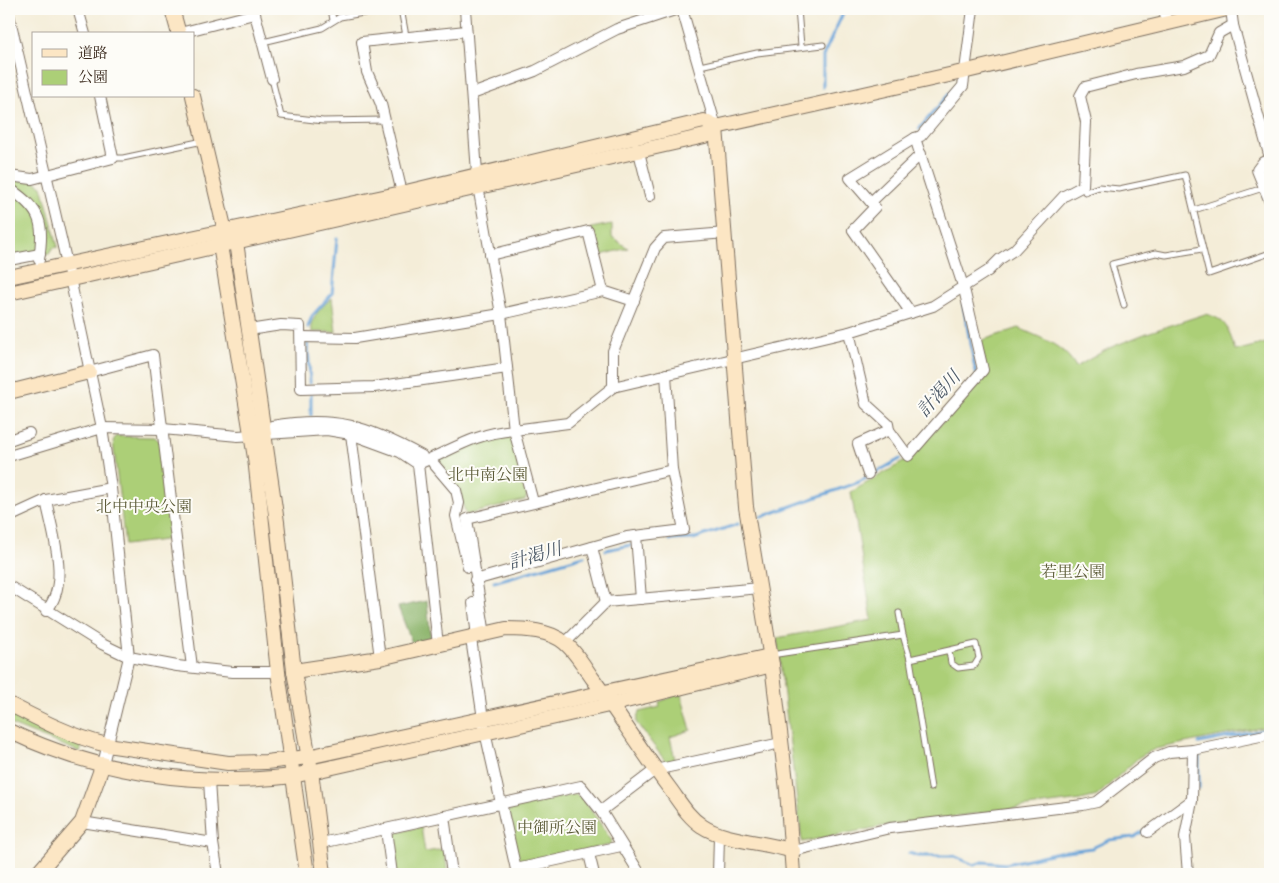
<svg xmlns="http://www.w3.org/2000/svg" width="1279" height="883" font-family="'IM FELL French Canon','Noto Serif JP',serif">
  <rect width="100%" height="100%" fill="#fdfcf7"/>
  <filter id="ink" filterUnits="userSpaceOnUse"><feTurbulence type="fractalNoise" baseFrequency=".02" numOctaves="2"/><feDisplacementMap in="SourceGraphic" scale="10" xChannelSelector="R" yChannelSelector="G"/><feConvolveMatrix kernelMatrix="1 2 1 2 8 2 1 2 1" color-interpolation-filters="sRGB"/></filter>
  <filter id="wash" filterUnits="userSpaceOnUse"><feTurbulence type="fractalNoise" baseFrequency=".0096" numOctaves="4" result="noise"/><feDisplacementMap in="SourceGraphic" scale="20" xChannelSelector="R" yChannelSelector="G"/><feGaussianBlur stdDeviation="1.12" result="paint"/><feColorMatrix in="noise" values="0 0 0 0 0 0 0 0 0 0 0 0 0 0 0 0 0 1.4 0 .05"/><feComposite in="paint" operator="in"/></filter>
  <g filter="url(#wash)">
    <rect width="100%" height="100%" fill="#f4edd8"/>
    <g fill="#accf77" stroke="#747c4a">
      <path d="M9,180L34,181L42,186L58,247L53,248L49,254L9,263Z"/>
      <path d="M612,224V237L628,248L598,256L591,228Z"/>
      <path d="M332,298L336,332H312C310,318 321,307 332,298Z"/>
      <path d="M1205,314C1228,319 1229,331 1235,351L1270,342V726L1155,749L1139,757L1097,796L1081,800L889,825L802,842L777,638L872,620L851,492L905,461L988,375L980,341L1019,328C1042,339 1063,344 1076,367L1109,348L1147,333Z"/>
      <path d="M499,435L514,438L527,496L525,500L466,515L458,489L437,461L483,439Z"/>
      <path d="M116,436L155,437L160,442L172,539L125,545L113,441Z"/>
      <path d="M676,677L691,730L670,737L675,760L666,762L636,722L639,712L660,707L659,702L672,697Z"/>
      <path d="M9,714L82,746L80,752L9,724Z"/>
      <path d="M575,794L582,797L612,841L610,845L525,863L518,860L508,813L511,808Z"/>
      <path d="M421,827L425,852L444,849L448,874H396L392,840L396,832Z"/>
    </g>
    <path fill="#89b268" stroke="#626e43" d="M427,601L431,641L413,645L398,607Z"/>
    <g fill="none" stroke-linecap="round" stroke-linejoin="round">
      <g stroke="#67a3d8" stroke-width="3">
        <path d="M964,43L967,9"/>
        <path d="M823,87V56L845,9"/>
        <path d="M919,129L956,86"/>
        <path d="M963,304L976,374"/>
        <path d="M308,327L312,316L332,294L337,238"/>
        <path d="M308,344L310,383"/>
        <path d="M311,395V415"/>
        <path d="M761,517L859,482L900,459"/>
        <path d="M670,540L693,539L738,524"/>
        <path d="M606,550L631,545"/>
        <path d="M494,582L584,556"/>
        <path d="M1199,743L1270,729"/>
        <path d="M1199,757V788"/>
        <path d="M909,853L918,856H954L974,865L983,862L1006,864L1059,852L1092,848L1109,840L1134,837L1147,829"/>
      </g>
    </g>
  </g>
  <g filter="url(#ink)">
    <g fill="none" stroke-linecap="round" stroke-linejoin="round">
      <defs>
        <g id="lane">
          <path d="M331,9L333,20"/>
          <path d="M401,9L406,36"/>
          <path d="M798,9L801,46"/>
          <path d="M263,42L322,28L340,17L387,9"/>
          <path d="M700,66L757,53L823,45"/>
          <path d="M272,79L281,116L323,121L385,120"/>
          <path d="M113,158H123L203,141"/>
          <path d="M1083,186L1085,192L1099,187L1119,189L1185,175L1209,274L1270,253"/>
          <path d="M1194,210L1263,188"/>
          <path d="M1124,305L1112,264L1156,253L1166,255L1202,249"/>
          <path d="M899,613L903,635"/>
          <path d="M771,655L903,635L910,659L931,788"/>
          <path d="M910,659L976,644L979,658L974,666L958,668L951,663L949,651"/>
        </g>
        <g id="street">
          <path d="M78,9L85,34"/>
          <path d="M682,9L716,127"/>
          <path d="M1164,9L1167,23"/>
          <path d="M1231,9L1233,25L1270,158"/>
          <path d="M254,10L272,79"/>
          <path d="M9,15L67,264L102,428L111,488L129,657L103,764"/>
          <path d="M176,34L254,14"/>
          <path d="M472,94L535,71L617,29L678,9"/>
          <path d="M639,152L650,196"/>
          <path d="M1270,160L1263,162L1257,170L1270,202"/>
          <path d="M9,176L32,179L113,158L100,96"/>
          <path d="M9,188C42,211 44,222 39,260"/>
          <path d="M402,193L381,104L367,72L362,42L466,31"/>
          <path d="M871,202L921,154"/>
          <path d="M726,233L664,238L655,248L613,351V387L849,332L933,306L988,271L1000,259L1014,250L1064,196L1083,186L1086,122L1080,96L1085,87L1136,74L1184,66L1209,55L1219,33L1233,25"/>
          <path d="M490,255L588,231L603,291"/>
          <path d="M9,260L40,254"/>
          <path d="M911,313L853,230L875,207L850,178L915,138"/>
          <path d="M249,330L281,325L300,326L301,389L374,387L507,368"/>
          <path d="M849,332L866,404L888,424L889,430L858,444L868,474"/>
          <path d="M301,337L355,338L501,314L603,291L634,301"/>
          <path d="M89,372L153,355L192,667"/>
          <path d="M272,426C335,415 367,426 422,456"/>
          <path d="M889,430L908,456L983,370L964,289L915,138L921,136L963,86L973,9"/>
          <path d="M351,434L380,658"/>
          <path d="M9,440L29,433"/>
          <path d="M9,456L102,428L163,429L238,436L327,430L351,434L400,452L418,464L438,645"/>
          <path d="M433,463L456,490L459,503L456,516L468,567"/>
          <path d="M418,464C455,449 472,434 514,430L501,314L478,186L465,9"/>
          <path d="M46,500C52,532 71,584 46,611"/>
          <path d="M533,502L514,430L568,423L613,387"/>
          <path d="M9,517L46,500L111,488"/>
          <path d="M636,536L641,599"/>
          <path d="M592,547L606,602"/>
          <path d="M475,580L627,537L684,530L672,470"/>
          <path d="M9,586L102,644L129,657L177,666L232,672H278"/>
          <path d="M473,603L477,637"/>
          <path d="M485,635L467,519L672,470L666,374"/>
          <path d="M471,639L485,732L517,874"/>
          <path d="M565,643L606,602L760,588"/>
          <path d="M209,781L213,843L218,874"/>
          <path d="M601,811L655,770L781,743"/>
          <path d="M444,816L452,874"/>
          <path d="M82,822L213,843"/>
          <path d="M386,830L392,874"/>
          <path d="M1148,832L1192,800"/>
          <path d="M320,845L326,842L581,786L601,811L640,874"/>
          <path d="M793,851L890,828L1083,805L1097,802L1154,758L1169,752L1193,750L1270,734"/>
          <path d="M589,854L594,874"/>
          <path d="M516,869L621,846"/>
          <path d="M718,874L719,836"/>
          <path d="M1188,874L1185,837L1192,801L1193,750"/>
        </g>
        <g id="secondary">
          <path d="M172,9L179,34"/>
          <path d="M193,96L225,231L236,242L277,522L294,671L311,771L324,874"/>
          <path d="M716,127L746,507L772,665L787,790L793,874"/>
          <path d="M223,236L220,245L255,458L278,672L307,874"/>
          <path d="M9,277L402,193L704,121L716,127"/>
          <path d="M9,293L709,135L716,127L967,71L1227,9"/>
          <path d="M9,392L89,372"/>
          <path d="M294,671L380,658L506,629C525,629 550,630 565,643C576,652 585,668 593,679C619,715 643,753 670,789C679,801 688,817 702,826C724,841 765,842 793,851"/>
          <path d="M9,704C40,720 73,737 107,745L228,763L266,762L308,757L765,657"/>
          <path d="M9,731C96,773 196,788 293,776L622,702L772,665"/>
          <path d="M37,874L82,822L103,764"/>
        </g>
      </defs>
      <use href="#lane" stroke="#7c6e5f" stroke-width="7"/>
      <use href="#street" stroke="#7c6e5f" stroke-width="12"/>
      <use href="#secondary" stroke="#7c6e5f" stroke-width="16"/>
      <use href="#lane" stroke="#fff" stroke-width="5"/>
      <use href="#street" stroke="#fff" stroke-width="10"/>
      <use href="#secondary" stroke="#fce6c4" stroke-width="14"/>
    </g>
  </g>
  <g text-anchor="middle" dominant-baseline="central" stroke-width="4" stroke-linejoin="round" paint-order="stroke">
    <g font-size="16" fill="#5d5c39" stroke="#fdfcf7">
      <text x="488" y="474">北中南公園</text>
      <text x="144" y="506">北中中央公園</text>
      <text x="1073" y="571">若里公園</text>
      <text x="557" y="827">中御所公園</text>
    </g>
    <g font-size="18" font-style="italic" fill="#4d5a68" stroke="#fdfcf7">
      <text transform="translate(939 394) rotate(-48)">計渇川</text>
      <text transform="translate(535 556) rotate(-16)">計渇川</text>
    </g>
  </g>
  <rect width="1279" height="883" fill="none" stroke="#fdfcf7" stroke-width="30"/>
  <rect x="32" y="32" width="162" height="65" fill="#fdfcf7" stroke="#afa8a0"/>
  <rect x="42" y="49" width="25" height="8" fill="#fce6c4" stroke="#afa8a0"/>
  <text x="78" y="58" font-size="15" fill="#3b2a1e">道路</text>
  <rect x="42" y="70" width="25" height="15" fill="#accf77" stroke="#afa8a0"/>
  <text x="78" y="82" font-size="15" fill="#3b2a1e">公園</text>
</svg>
